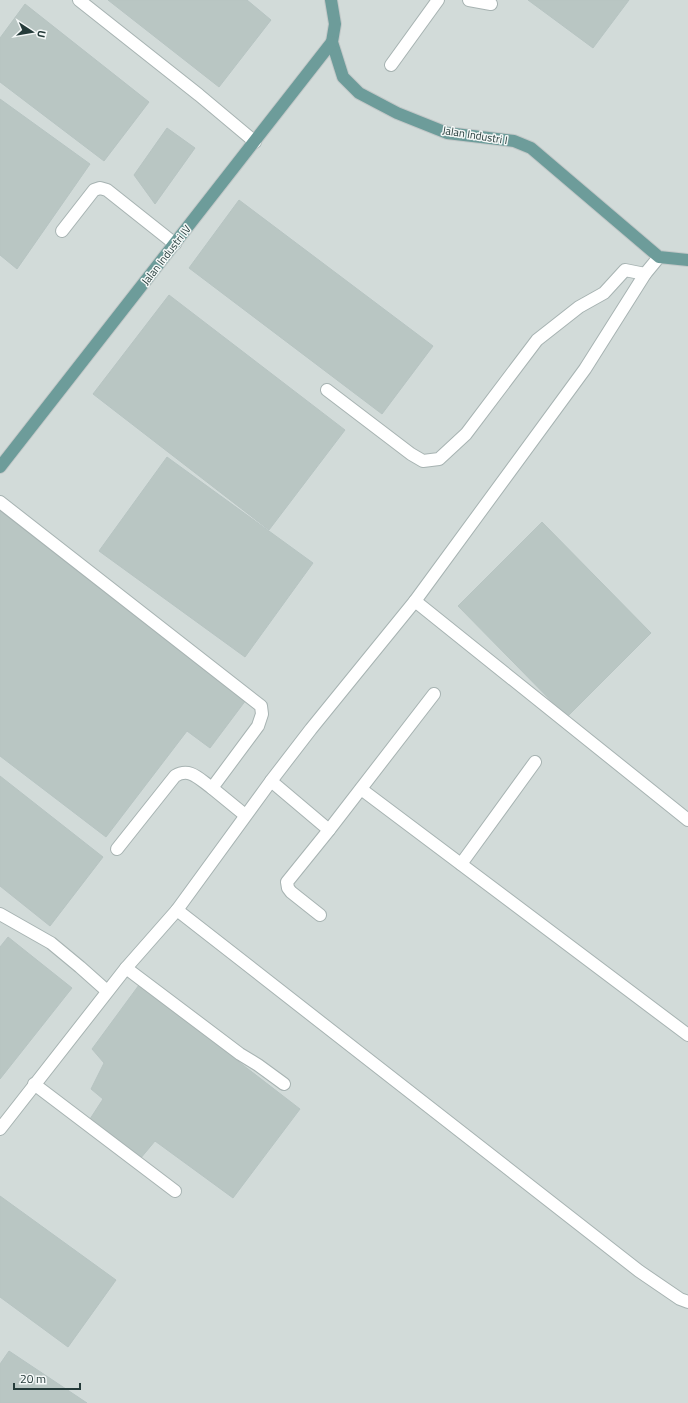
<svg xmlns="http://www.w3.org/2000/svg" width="688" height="1403" font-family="'Titillium Web',sans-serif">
  <rect width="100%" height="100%" fill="#e4ebea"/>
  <rect fill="#d2dbd9" x="0" y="0" width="688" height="1403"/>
  <g fill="#b9c6c3" stroke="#b7c4c2">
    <path d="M108,0H247L271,20L219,87Z"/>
    <path d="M528,0H629L593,48Z"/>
    <path d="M25,4L149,102L104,161L0,82V38Z"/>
    <path d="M0,99L90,164L17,269L0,255Z"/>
    <path d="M167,128L195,148L155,204L134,175Z"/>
    <path d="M239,200L433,346L382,414L189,268Z"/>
    <path d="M169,295L345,430L269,530L93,394Z"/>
    <path d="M167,457L313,563L245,657L99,551Z"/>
    <path d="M0,510L246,700L210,748L187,731L106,837L0,756Z"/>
    <path d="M542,522L651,633L567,717L458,606Z"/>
    <path d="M0,776L103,857L50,926L0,886Z"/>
    <path d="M8,937L72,988L0,1079V947Z"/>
    <path d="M139,985L300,1109L233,1198L155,1141L140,1159L90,1119L103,1099L91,1089L104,1063L92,1049Z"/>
    <path d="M0,1196L116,1280L68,1347L0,1297Z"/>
    <path d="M9,1351L87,1403H0V1364Z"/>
  </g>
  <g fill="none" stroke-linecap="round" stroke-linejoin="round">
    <defs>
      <g id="minor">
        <path d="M79,0L199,95L255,142"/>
        <path d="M469,0L491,4"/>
        <path d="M391,65L438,0"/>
        <path d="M62,231L94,190L100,188L107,190L175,244"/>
        <path d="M327,390L411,454L423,461L439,459L466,434L537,340L579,307L604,293L625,270L645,274"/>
        <path d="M0,502L261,706L262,714L258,726L212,788L245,815"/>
        <path d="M415,601L688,820"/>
        <path d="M271,781L329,830"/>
        <path d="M361,789L688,1035"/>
        <path d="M117,849L175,776C190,767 199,779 212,788"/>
        <path d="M461,864L535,762"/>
        <path d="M177,910L639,1271L680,1299L688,1302"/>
        <path d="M0,914L51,943L80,967L107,991"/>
        <path d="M320,915L291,892L288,888L287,882L329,830L434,694"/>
        <path d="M126,968L240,1054L258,1065L284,1084"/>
        <path d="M34,1084L175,1191"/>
        <path d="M0,1129L126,968L177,910L271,781L311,729L415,601L585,369L645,274L659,257"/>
      </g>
      <g id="major">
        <path d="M331,0L335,24L332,42L343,77L359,93L397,113L447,133L514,141L531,148L659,257L688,260"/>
        <path d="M0,467L332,42"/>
      </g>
    </defs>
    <use href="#minor" stroke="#a7b3b2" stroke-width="14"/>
    <use href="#major" stroke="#c2c8c8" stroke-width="14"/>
    <use href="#minor" stroke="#fff" stroke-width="12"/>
    <use href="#major" stroke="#6d9c9a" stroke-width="12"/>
  </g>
  <g text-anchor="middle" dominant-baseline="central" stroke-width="3" stroke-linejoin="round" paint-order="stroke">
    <g font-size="11" fill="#253b3a" stroke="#f4f8f7">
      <text transform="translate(475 135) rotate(9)">Jalan Industri I</text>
      <text transform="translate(166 255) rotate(-52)">Jalan Industri IV</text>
    </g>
  </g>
  <g transform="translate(32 32) rotate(102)" stroke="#f4f8f7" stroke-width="3" paint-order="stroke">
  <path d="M0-3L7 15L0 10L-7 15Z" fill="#253b3a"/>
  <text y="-6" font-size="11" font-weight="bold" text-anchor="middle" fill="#253b3a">U</text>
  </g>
  <path d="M14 1383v6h66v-6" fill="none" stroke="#253b3a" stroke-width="2"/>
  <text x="20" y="1383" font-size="12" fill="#253b3a" stroke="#f4f8f7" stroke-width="3" paint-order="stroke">20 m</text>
</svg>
